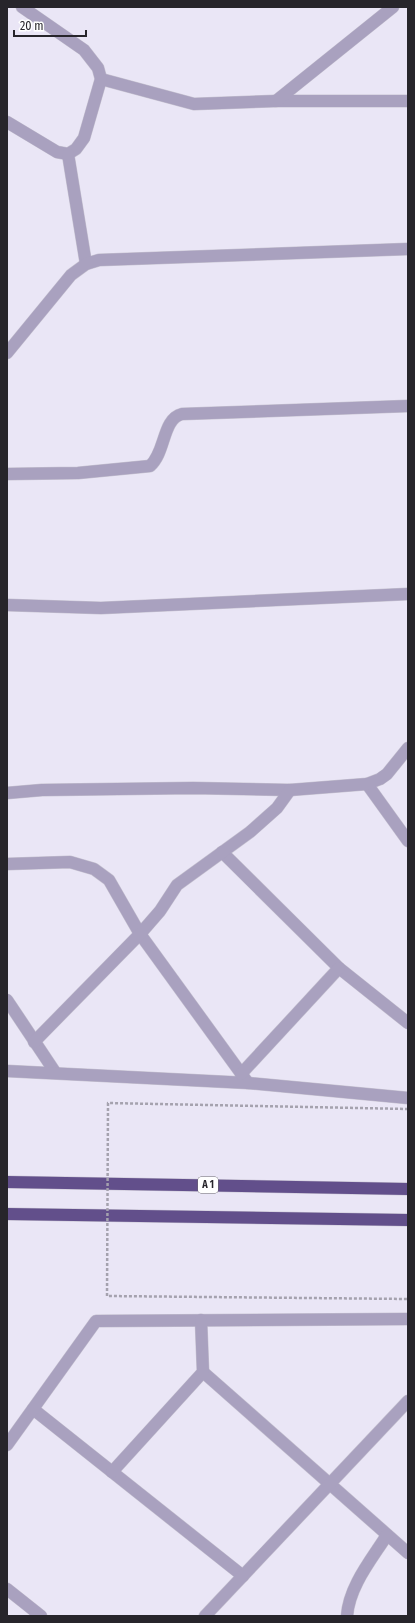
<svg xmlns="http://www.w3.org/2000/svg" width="415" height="1623" font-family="'Fira Sans Condensed',sans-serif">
  <rect width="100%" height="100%" fill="#eae6f6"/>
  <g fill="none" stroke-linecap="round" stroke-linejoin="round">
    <defs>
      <g id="minor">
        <path d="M101,79L194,104L276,101H408"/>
        <path d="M276,101L393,7"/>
        <path d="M7,122L57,152L68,154L76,149L84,138L101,79L98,68L84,50L22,7"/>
        <path d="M68,154L86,264"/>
        <path d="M7,353L71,275L86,264L99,260L408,249"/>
        <path d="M7,474L78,473L150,466C166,452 162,419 182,414L408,406"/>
        <path d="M367,784L408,841"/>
        <path d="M7,793L42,790L193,788L290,790L367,784L380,779L387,774L408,748"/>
        <path d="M222,852L339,968L408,1023"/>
        <path d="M7,864L70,862L94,869L109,880L140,934L248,1083"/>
        <path d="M7,1000L55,1072"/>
        <path d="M34,1042L140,934L160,911L177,885L250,832L277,808L290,790"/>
        <path d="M7,1071L248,1083L408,1098"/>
        <path d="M241,1074L339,968"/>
        <path d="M203,1372L408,1553"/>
        <path d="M33,1409L243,1576"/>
        <path d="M7,1445L96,1321L408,1319"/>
        <path d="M112,1472L203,1372L201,1320"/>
        <path d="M7,1589L41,1616"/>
        <path d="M205,1616L408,1401"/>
        <path d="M347,1616C349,1586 372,1559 387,1535"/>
      </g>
      <path id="tertiary" d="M7,605L101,608L408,594"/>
      <g id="motorway">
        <path d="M7,1182L408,1189"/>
        <path d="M7,1214L408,1220"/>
      </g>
    </defs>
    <use href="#minor" stroke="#c7c3d1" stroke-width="13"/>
    <use href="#tertiary" stroke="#c7c3d1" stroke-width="13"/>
    <use href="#motorway" stroke="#c7c3d1" stroke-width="13"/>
    <use href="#minor" stroke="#a9a1bf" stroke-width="12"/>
    <use href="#tertiary" stroke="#a9a1bf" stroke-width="12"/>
    <use href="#motorway" stroke="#624f8b" stroke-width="12"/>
    <path stroke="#a5a2ae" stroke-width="2.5" stroke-dasharray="3 2" stroke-linecap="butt" d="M408,1109L108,1103L107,1296L408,1299"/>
  </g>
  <g text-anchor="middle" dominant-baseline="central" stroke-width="3.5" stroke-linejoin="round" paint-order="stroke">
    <rect fill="#fff" stroke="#68666b" stroke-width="1" x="198" y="1177" width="20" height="16" rx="3"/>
    <g font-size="10" font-weight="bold" fill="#27252b">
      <text x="208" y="1185">A 1</text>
    </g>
  </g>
  <rect width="415" height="1623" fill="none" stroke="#27252b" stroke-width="16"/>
  <path d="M14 30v6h72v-6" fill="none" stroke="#27252b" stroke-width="2"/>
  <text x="20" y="30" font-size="12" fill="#27252b" stroke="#ffffff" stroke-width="3" paint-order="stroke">20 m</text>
</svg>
